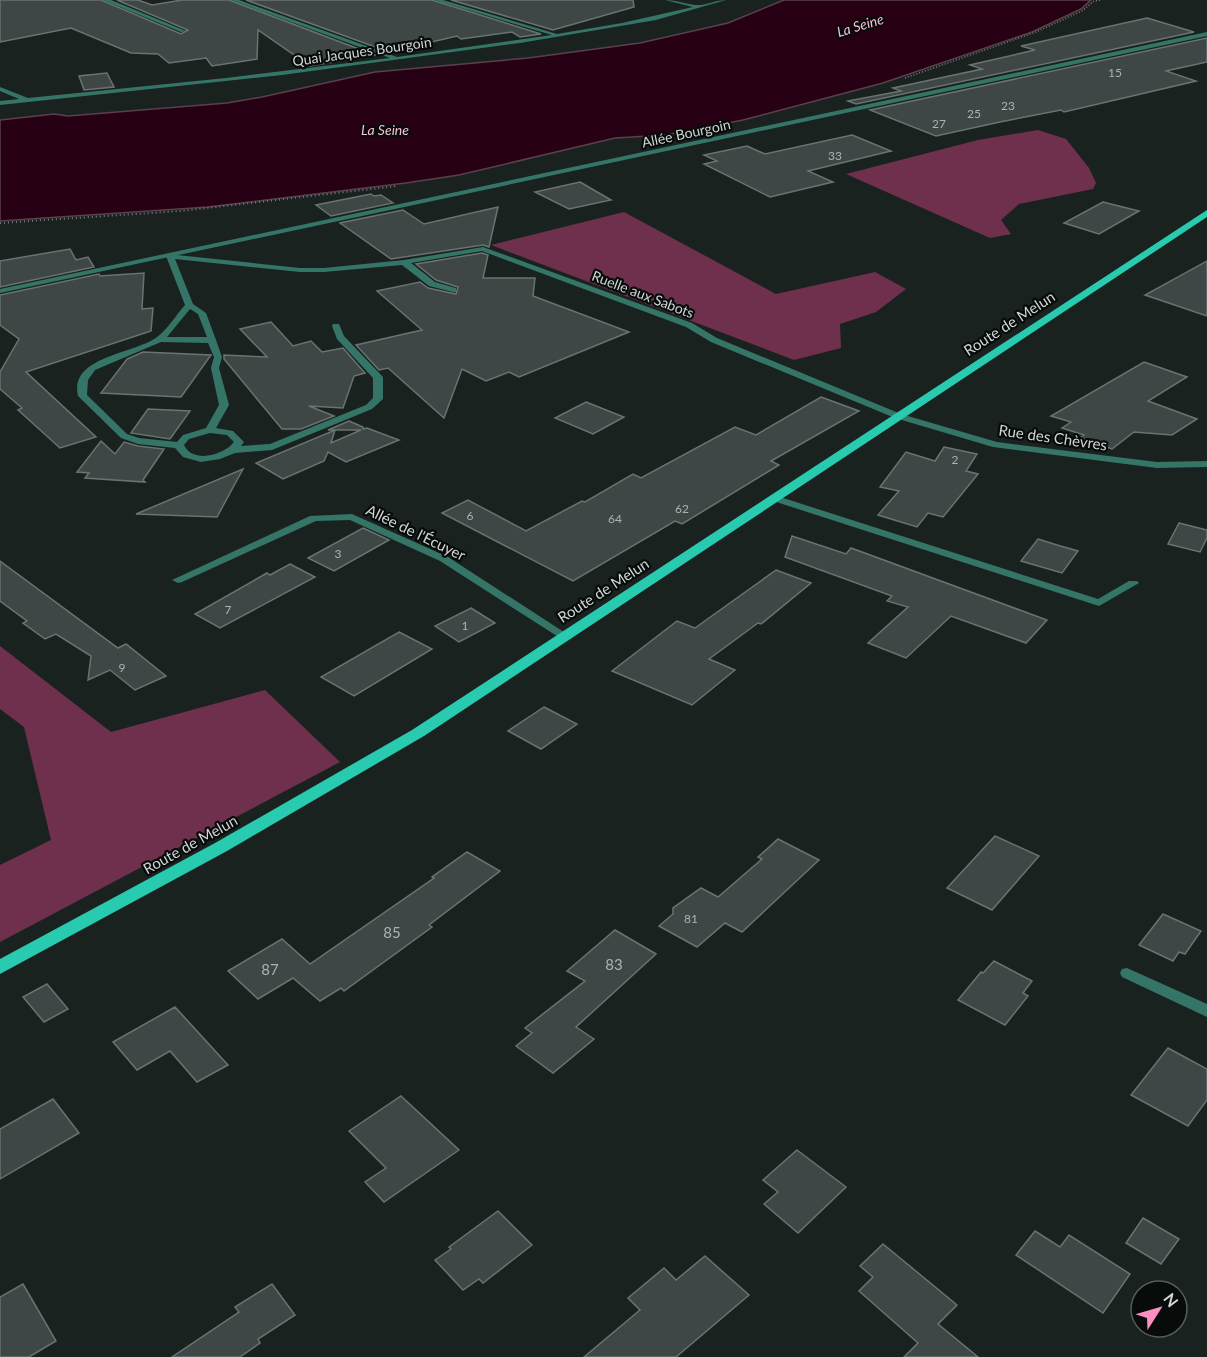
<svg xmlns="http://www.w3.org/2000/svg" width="1207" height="1357" font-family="Lato,sans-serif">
  <rect width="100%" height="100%" fill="#1a2220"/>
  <g fill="#6f304d">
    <path d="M1038,130L1066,139L1089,168L1096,183L1093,189L1019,204L1001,220L1011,234L990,238L846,174L978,140Z"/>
    <path d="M624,212L776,294L875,272L906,289L876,312L840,324L841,348L794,360L491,245Z"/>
    <path d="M0,646L111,732L265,690L340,762L0,942V865L51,840L24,727L0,709Z"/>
  </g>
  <path fill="#270014" stroke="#5a404e" stroke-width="1.5" d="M784,0H1091L1081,9L1032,32L883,83L743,120L665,135L615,138L459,175L406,183L208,207L0,221V120L54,114L68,116L227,103L262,97L375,72L528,58L640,43L728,23Z"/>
  <g fill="#3e4745" stroke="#697370" stroke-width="1.5">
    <path d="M0,0H101L181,34L188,30L117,0H138L152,5L182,0H229L375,55L310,66L258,30L257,59L212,66L206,58L169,63L158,54L131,53L71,28L0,42Z"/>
    <path d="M246,0H432L541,34L520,37L512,32L461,39L457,36L389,52Z"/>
    <path d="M451,0H633L634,7L553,30Z"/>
    <path d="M1147,18L1194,32L856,104L848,101L901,91L893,88L982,69L970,65L1035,50L1021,46Z"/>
    <path d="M1207,38V62L1166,71L1196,81L1064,112L1061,110L1000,122L936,136L870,110Z"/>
    <path d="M107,73L114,87L84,90L79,76Z"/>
    <path d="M852,135L891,151L808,171L833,182L770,197L704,164L717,161L704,155L747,146L765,154Z"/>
    <path d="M580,182L611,200L569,209L535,192Z"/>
    <path d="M371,194L374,196L381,195L393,203L331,216L316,205Z"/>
    <path d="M1103,202L1139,211L1099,234L1064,223Z"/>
    <path d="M498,207L489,247L483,245L391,259L340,223L403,210L424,224Z"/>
    <path d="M70,249L76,260L88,257L94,267L0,287V261Z"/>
    <path d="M482,253L488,255L483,278H535L533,296L629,332L519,377L509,372L486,381L462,369L444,418L388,368L379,370L356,345L422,330L377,291L420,282L428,288L456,294L458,287L436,280L416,264Z"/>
    <path d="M1207,261V316L1145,295Z"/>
    <path d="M144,273L142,309L153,308L151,331L26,372L96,437L60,448L18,410L22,408L0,389V372L19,339L0,325V295L99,274L100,276Z"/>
    <path d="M271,322L293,346L311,341L322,352L343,348L365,373L354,376L343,408L309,406L334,416L301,429H282L224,359V355L267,357L240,329Z"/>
    <path d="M143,352L211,355L181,397L101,393L127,359Z"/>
    <path d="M1144,362L1187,377L1148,401L1197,419L1172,435L1134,432L1112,449L1080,438L1084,435L1062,428L1071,422L1051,416Z"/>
    <path d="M821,397L859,411L771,461L779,465L682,524L675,521L573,581L442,513L468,500L526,531L582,501L585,502L633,474L641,478L735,427L756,435Z"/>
    <path d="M586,402L624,417L593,434L555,418Z"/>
    <path d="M148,409L190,411L170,439L131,433Z"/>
    <path d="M349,421L363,427V429L367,428L399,440L346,462L328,452L324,461L283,479L256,463L335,430L331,443L361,430H328Z"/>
    <path d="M101,441L115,454L124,442L138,446L164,449L143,480L145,482L85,478L89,473L77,472Z"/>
    <path d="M944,447L977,454L966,471L978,474L943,517L928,513L917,527L878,515L899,491L880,487L906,452L935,461Z"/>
    <path d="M243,469L217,517L136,514Z"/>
    <path d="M1179,523L1207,530V538L1200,552L1168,544Z"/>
    <path d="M363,528L389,540L334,571L308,558Z"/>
    <path d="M792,536L846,554L851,548L1047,620L1026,643L951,616L906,658L868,643L908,607L887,601L892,596L785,557Z"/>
    <path d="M1038,539L1057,545L1078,551L1062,573L1021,561Z"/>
    <path d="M0,561L118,648L126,644L166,676L135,690L110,670L88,680L91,656L56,634L45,639L23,623L27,621L0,601Z"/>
    <path d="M290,564L315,577L220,628L195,614L267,573L270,575Z"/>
    <path d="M776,570L811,583L761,624L758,623L709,659L735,670L692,705L612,671L677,621L695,628Z"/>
    <path d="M471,608L495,623L459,642L435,626Z"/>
    <path d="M399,632L432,649L354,696L321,677Z"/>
    <path d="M544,707L577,724L541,749L508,731Z"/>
    <path d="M995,836L1039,856L992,910L947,888Z"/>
    <path d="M778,839L819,860L742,932L725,923L697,947L659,926L673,914V908L701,888L718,897L762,859L758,857Z"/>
    <path d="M467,852L500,871L429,925L432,927L344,991L341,988L320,1001L293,978L258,999L228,971L282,939L310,964L434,878L432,877Z"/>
    <path d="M1163,914L1201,931L1185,954L1179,952L1173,961L1139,945Z"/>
    <path d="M615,930L656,954L576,1027L594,1039L553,1073L516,1046L532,1033L525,1028L585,981L567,971Z"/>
    <path d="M994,961L1032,981L1023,993L1028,996L1005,1025L958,1000L981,972L983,973Z"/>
    <path d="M47,984L68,1009L44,1022L23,997Z"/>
    <path d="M175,1007L228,1065L197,1082L170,1051L137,1070L113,1042Z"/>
    <path d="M1168,1048L1207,1069V1100L1188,1126L1131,1095Z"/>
    <path d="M401,1096L459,1150L384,1202L365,1182L386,1168L349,1131Z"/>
    <path d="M53,1099L79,1133L0,1179V1129Z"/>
    <path d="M797,1150L846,1187L798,1233L764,1204L778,1192L763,1180Z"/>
    <path d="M498,1211L532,1245L483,1283L479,1279L463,1290L435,1260L451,1249L449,1247Z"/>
    <path d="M1143,1218L1179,1239L1161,1264L1126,1243Z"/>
    <path d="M1035,1231L1060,1247L1069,1235L1130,1274L1103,1313L1016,1255Z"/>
    <path d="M883,1244L957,1305L938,1324L978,1357H904L918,1343L859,1291L873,1277L860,1266Z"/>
    <path d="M705,1256L749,1295L676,1357H584L640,1310L628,1298L664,1268L676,1280Z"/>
    <path d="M23,1284L56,1341L29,1357H0V1297Z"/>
    <path d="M272,1284L295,1315L258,1339L260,1343L240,1357H172L239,1312L235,1307Z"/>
  </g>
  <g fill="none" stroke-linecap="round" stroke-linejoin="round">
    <path stroke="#797f7e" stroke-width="1.5" stroke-dasharray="1 2" stroke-linecap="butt" d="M905,78L1036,32L1082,11L1094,1L1101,0"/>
    <path stroke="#797f7e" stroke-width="2" stroke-dasharray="1 3" stroke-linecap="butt" d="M0,223L181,211L397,186"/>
    <path fill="#347567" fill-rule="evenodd" d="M103,0H111L186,31L181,32Z"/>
    <g fill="#347567" fill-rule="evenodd">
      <path d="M231,0H239L397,57L552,35L434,0H443L557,34L622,23L693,7L665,0C677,0 690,6 701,5C709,4 717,0 726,0L656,20L520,43L282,75L0,105V101L19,99L0,91V87L28,98L226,78L390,58Z"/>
      <path d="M483,247L692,323L717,338L901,414L997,442L1157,462L1207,461V467L1157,468L993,447L895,418L711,342L686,327L482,251L411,263L435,282L456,288V292H453L429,286L402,265L324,272H300L175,259L193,304L206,313L216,340L222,357L219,368L229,405L216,428L233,431L244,442L241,446L270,444L366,405L373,398V378L337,339L332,326L333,324H339L344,336L383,377V399L372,409L272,450L235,453L220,459L201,462L183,457L175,448L138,444L121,438L78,396C69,356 135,354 157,337C168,329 176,315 185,305L166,256L167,254L300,268H324L404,260ZM190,309L198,314L207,337H167ZM161,342L208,343L214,357L211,368L219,405L206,428L183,435L177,442L139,438L127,434L87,395L88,380L95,370ZM210,433L227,435L234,442C224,455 193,464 184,445L189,439Z"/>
      <path d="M774,495L1098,599L1129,581H1137L1139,583L1099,606L770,500L769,498Z"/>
      <path d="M352,514L448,557L570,636L568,638H560L440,561L350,520L316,521L182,582L178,583L172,580L310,516Z"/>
      <path d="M1127,968L1207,1004V1017L1122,977L1120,973L1122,969Z"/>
    </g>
    <path fill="#347567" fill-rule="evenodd" d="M1207,32V36L0,293V289Z"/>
    <path fill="#28cbaf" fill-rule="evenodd" d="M1207,210V217L424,736L227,851L0,974V959L215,843L412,730Z"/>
  </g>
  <g text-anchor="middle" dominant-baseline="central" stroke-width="4.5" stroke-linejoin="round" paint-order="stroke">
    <g font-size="12" fill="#acb2b1">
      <text x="1115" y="72">15</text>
      <text x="1008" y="105">23</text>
      <text x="974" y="113">25</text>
      <text x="939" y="123">27</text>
      <text x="835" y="155">33</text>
      <text x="955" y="459">2</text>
      <text x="682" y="508">62</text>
      <text x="470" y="515">6</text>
      <text x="615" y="518">64</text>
      <text x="338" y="553">3</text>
      <text x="228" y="609">7</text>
      <text x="465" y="625">1</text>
      <text x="122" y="667">9</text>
      <text x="691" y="918">81</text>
    </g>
    <g font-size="14" font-style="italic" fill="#fbbed7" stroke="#070b0a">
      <text transform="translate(860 25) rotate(-17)">La Seine</text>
      <text x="385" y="129">La Seine</text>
    </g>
    <g font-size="14" fill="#d1d6d5" stroke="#070b0a">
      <text transform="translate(362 51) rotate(-8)">Quai Jacques Bourgoin</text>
      <text transform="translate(686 133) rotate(-12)">Allée Bourgoin</text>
      <text transform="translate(643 294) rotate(21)">Ruelle aux Sabots</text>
    </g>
    <g font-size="15" fill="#d1d6d5" stroke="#070b0a">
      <text transform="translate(1009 323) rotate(-33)">Route de Melun</text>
      <text transform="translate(1053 437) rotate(8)">Rue des Chèvres</text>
      <text transform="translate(416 532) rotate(26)">Allée de l'Écuyer</text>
      <text transform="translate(603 590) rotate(-33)">Route de Melun</text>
      <text transform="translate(190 844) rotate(-29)">Route de Melun</text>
    </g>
    <g font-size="15" fill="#acb2b1">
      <text x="392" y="932">85</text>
      <text x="614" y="964">83</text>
      <text x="270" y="969">87</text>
    </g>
  </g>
  <g transform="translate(1159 1309) rotate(53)"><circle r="28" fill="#070b0a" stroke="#585c5b" stroke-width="1.5"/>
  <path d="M0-4.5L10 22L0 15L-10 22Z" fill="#fd8ec0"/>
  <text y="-9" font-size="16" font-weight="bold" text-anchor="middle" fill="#d1d6d5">N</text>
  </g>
</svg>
